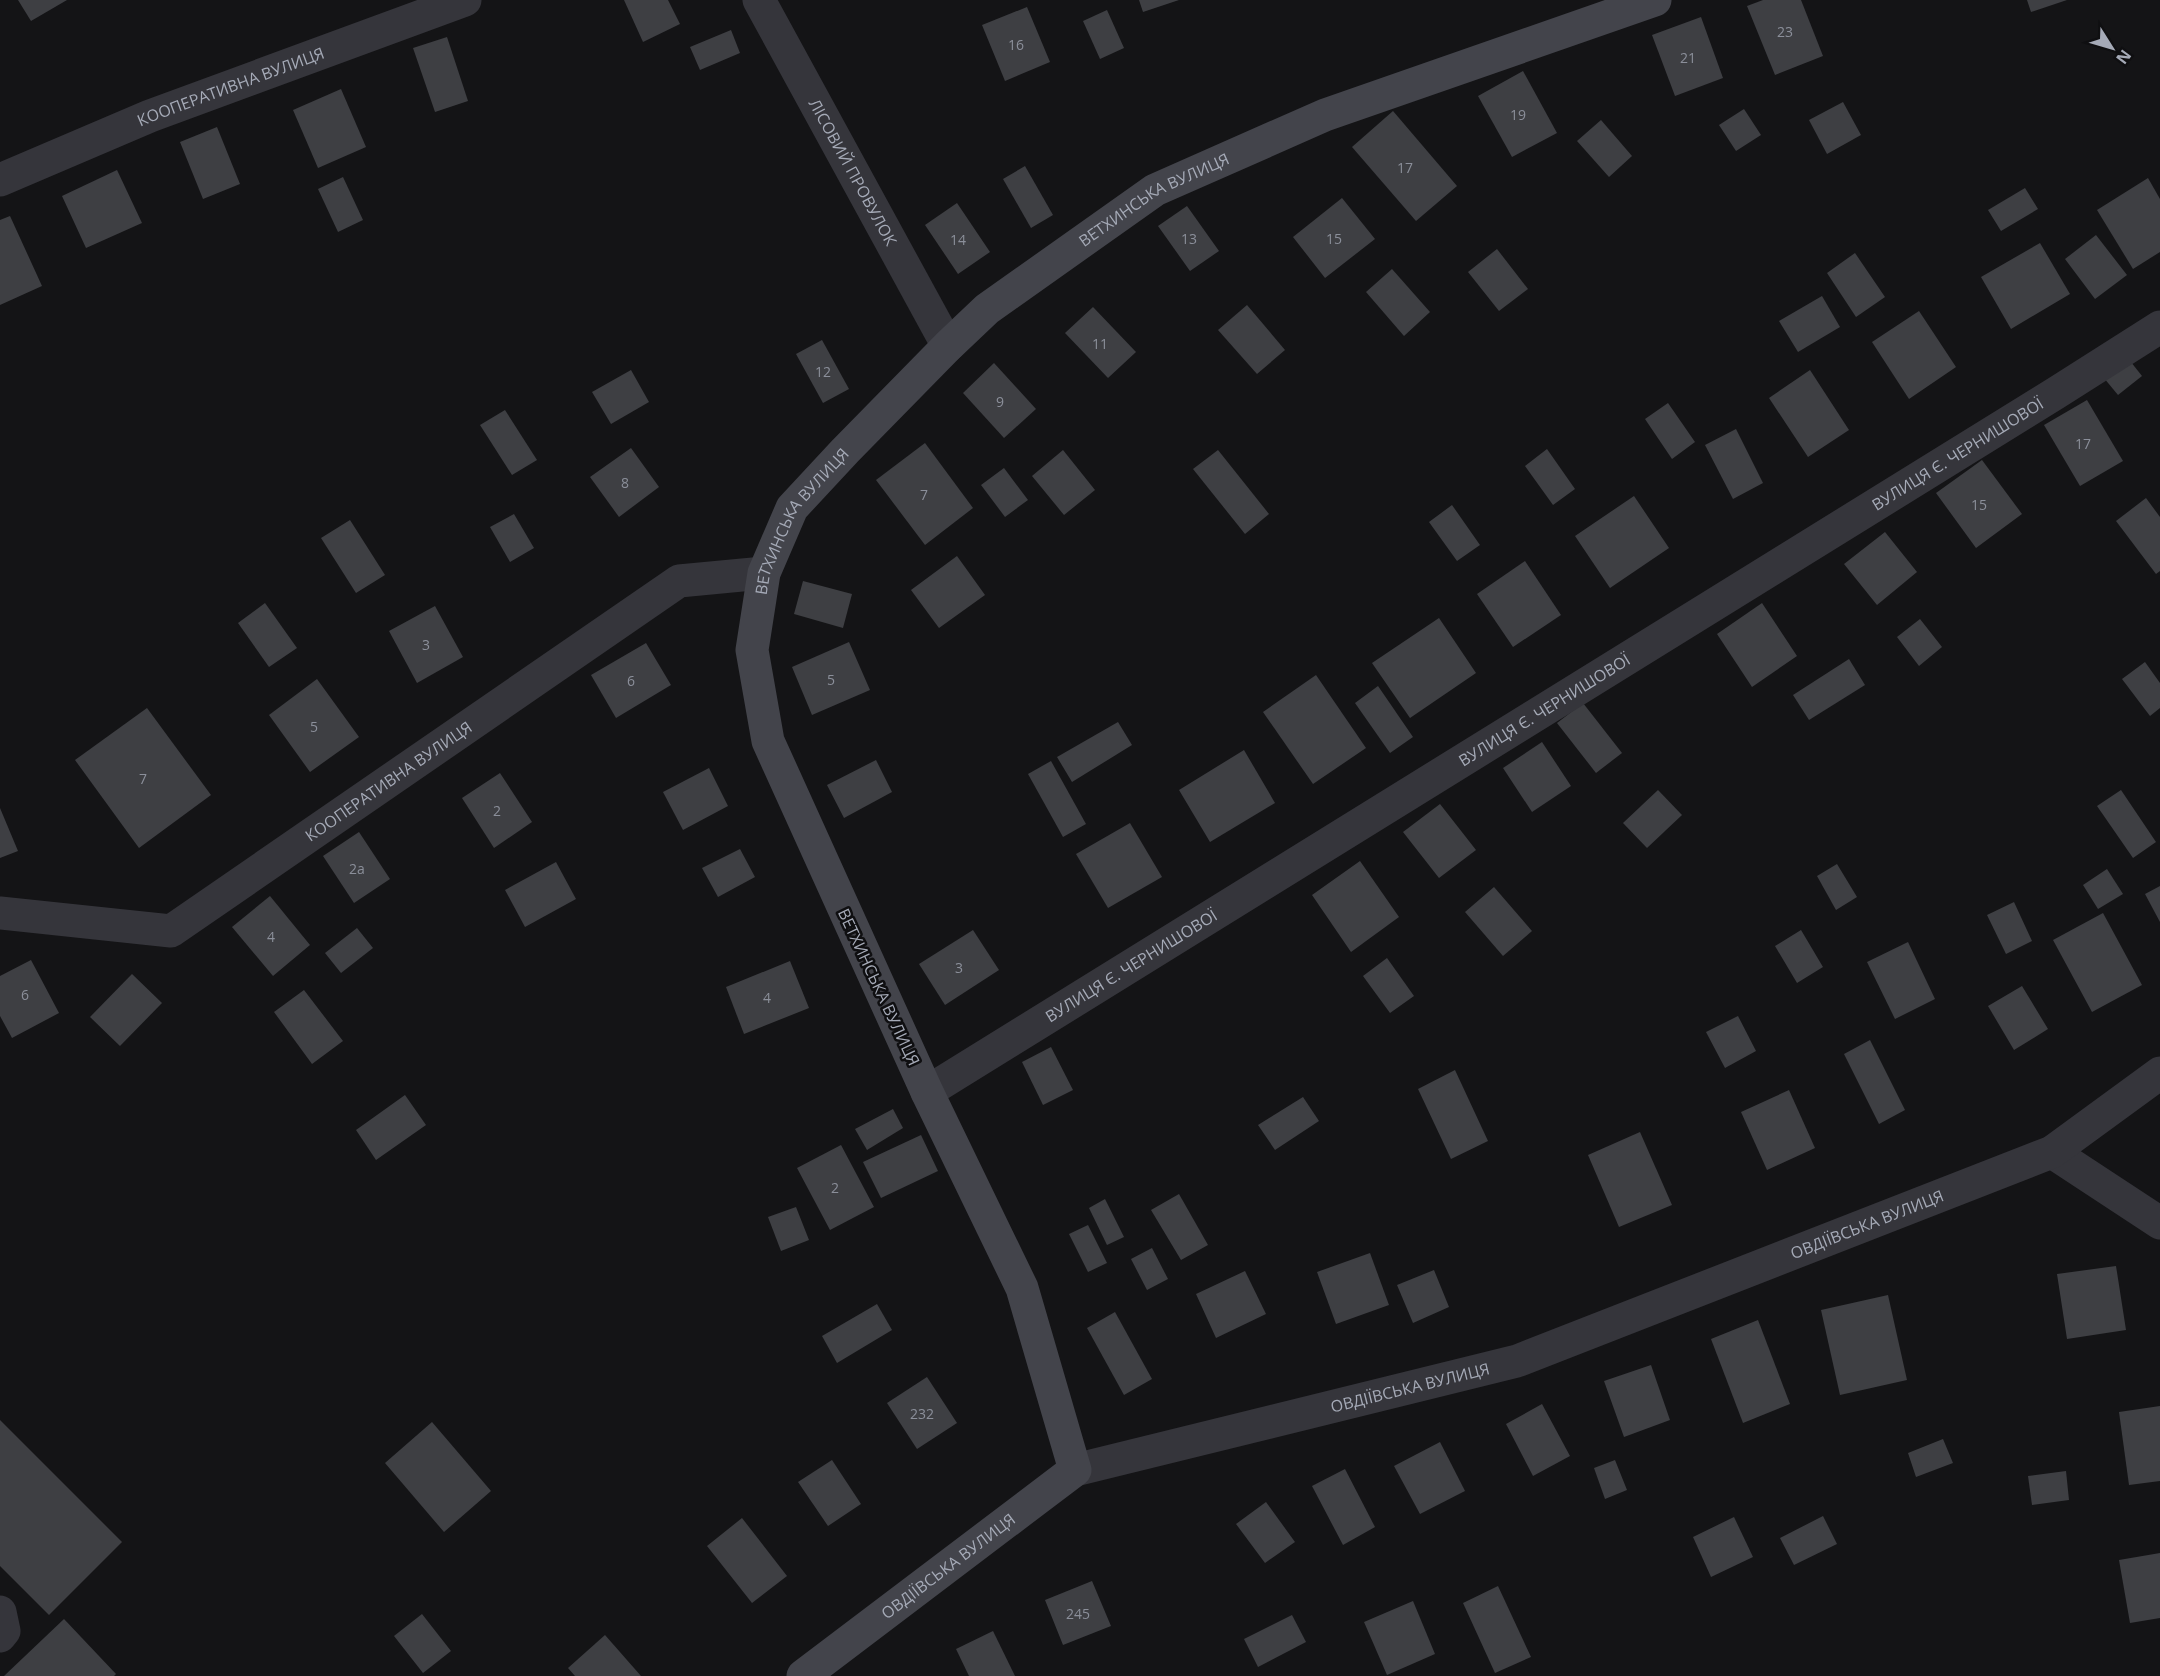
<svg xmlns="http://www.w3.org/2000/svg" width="2160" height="1676" font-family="'Open Sans',sans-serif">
  <rect width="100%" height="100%" fill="#141416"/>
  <g fill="#3e3f43">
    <path d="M18,0H67L31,21Z"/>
    <path d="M624,0H668L680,24L643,42Z"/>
    <path d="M1139,0H1179L1143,12Z"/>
    <path d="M1763,0H1801L1823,56L1775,75L1747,6Z"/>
    <path d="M2027,0H2067L2031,12Z"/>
    <path d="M1027,7L1050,62L1005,81L982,25Z"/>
    <path d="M1107,10L1124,48L1100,59L1083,21Z"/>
    <path d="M1701,17L1723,78L1675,96L1652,35Z"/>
    <path d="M731,30L740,53L700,70L690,47Z"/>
    <path d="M447,37L468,101L435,112L413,48Z"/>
    <path d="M1523,71L1557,133L1512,157L1478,96Z"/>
    <path d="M341,89L366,147L318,168L293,110Z"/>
    <path d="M1843,102L1861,135L1827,154L1809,120Z"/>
    <path d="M1744,109L1761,135L1736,151L1719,125Z"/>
    <path d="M1393,111L1457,186L1416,221L1352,147Z"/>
    <path d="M1601,120L1632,156L1609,177L1577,141Z"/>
    <path d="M217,127L240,184L203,199L180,142Z"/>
    <path d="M1025,166L1053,215L1031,228L1003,179Z"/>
    <path d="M117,170L142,223L86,248L62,196Z"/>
    <path d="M343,177L363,220L338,232L318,189Z"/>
    <path d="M2148,178L2160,199V252L2133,269L2097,210Z"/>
    <path d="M2025,188L2038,209L2001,231L1988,210Z"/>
    <path d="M1342,198L1375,239L1325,278L1293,237Z"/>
    <path d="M957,203L990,252L958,274L925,225Z"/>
    <path d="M1187,206L1219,251L1190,271L1158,226Z"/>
    <path d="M10,216L42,286L0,305V220Z"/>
    <path d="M2096,235L2127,275L2095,299L2065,259Z"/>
    <path d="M2040,243L2070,294L2011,329L1981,277Z"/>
    <path d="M1497,249L1528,289L1499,311L1468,272Z"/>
    <path d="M1855,253L1885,297L1856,317L1827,273Z"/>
    <path d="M1392,269L1430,312L1404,336L1366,292Z"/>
    <path d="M1822,296L1840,327L1798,352L1779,321Z"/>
    <path d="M1247,305L1285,350L1257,374L1218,330Z"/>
    <path d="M1093,307L1136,352L1108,378L1065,333Z"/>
    <path d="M1919,311L1956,367L1909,399L1872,342Z"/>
    <path d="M822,340L849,389L823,403L796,354Z"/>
    <path d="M2123,352L2142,376L2118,395L2099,372Z"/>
    <path d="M994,363L1036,409L1004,438L963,393Z"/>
    <path d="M631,370L649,402L611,424L592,392Z"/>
    <path d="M1810,370L1849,430L1808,457L1769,398Z"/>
    <path d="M2087,400L2123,461L2080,486L2044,425Z"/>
    <path d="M1668,403L1695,442L1672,459L1645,419Z"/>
    <path d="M505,410L537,460L512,475L480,425Z"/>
    <path d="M1736,429L1763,483L1733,499L1705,445Z"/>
    <path d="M925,443L973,508L925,545L876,480Z"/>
    <path d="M631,448L659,487L619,517L590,477Z"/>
    <path d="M1547,449L1575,489L1553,505L1525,466Z"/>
    <path d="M1063,450L1095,490L1064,515L1032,476Z"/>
    <path d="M1218,450L1269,514L1245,534L1193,469Z"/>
    <path d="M1982,460L2022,514L1976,548L1936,493Z"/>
    <path d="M1004,468L1028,500L1005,517L981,485Z"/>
    <path d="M1634,496L1669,548L1610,588L1575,536Z"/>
    <path d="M2146,498L2160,517V571L2156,574L2116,521Z"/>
    <path d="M1452,505L1480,545L1457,561L1429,522Z"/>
    <path d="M514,514L534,548L510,562L490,527Z"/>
    <path d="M350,520L385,575L356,593L321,538Z"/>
    <path d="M1885,532L1917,572L1877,605L1844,564Z"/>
    <path d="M957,556L985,595L939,628L911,590Z"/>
    <path d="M1525,561L1561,615L1513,647L1477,594Z"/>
    <path d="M803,581L852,594L843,628L794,614Z"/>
    <path d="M265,603L297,648L269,667L238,623Z"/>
    <path d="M1762,603L1797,656L1752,687L1717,634Z"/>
    <path d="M435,606L463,657L417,683L389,631Z"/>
    <path d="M1439,618L1476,673L1410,718L1372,663Z"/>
    <path d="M1920,619L1942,647L1919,666L1897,637Z"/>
    <path d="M849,642L870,690L812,715L792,667Z"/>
    <path d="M646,643L671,685L616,718L591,675Z"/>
    <path d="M1849,659L1865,685L1809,720L1793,695Z"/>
    <path d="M2145,662L2160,683V708L2150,716L2122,679Z"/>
    <path d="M1316,675L1366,748L1313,784L1263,712Z"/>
    <path d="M317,679L359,737L310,772L269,715Z"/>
    <path d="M1378,686L1413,737L1390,753L1355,703Z"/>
    <path d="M1583,703L1622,753L1596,773L1557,723Z"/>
    <path d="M147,708L211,795L139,848L75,760Z"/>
    <path d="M1118,722L1132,745L1072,782L1057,757Z"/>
    <path d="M1542,742L1571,786L1532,812L1503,768Z"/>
    <path d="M1244,750L1275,803L1210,842L1179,790Z"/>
    <path d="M876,760L892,792L844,818L827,785Z"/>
    <path d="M1051,761L1086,824L1063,837L1028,774Z"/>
    <path d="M709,768L728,806L683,830L663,792Z"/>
    <path d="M500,773L532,822L494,848L462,798Z"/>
    <path d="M1658,790L1682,815L1647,848L1623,823Z"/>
    <path d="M2121,790L2156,842L2133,858L2097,806Z"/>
    <path d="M1440,804L1476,850L1439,878L1403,832Z"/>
    <path d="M0,808L18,851L0,858Z"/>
    <path d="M1130,823L1162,877L1108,908L1076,854Z"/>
    <path d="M359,832L390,879L354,903L323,856Z"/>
    <path d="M740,849L755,877L718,897L702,868Z"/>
    <path d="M1360,861L1399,917L1351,952L1312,895Z"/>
    <path d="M556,862L576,899L525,927L505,890Z"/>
    <path d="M1837,864L1857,897L1836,910L1817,876Z"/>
    <path d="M2107,869L2123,894L2098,909L2083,885Z"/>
    <path d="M2160,886V922L2145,894Z"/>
    <path d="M1494,887L1532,931L1503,956L1465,912Z"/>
    <path d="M270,896L310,945L273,976L232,927Z"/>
    <path d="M2014,902L2032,941L2006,954L1987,915Z"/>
    <path d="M2103,913L2142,985L2092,1012L2053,940Z"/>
    <path d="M357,928L373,948L341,973L325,953Z"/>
    <path d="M973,930L999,970L945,1005L919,964Z"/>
    <path d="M1801,930L1823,967L1797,983L1775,946Z"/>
    <path d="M1908,942L1935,999L1895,1019L1867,962Z"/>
    <path d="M1387,958L1414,996L1390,1013L1363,976Z"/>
    <path d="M31,960L59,1013L12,1038L0,1016V976Z"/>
    <path d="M790,961L809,1008L744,1034L726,987Z"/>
    <path d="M132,974L162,1003L120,1046L90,1017Z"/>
    <path d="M2022,986L2048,1029L2014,1050L1988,1006Z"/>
    <path d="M304,990L343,1041L312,1064L274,1012Z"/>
    <path d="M1738,1016L1756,1051L1725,1068L1706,1032Z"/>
    <path d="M1870,1040L1905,1110L1879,1124L1844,1054Z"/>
    <path d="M1051,1047L1073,1090L1043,1105L1022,1062Z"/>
    <path d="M1455,1070L1488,1141L1451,1159L1418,1089Z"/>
    <path d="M1789,1090L1815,1148L1767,1170L1741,1112Z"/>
    <path d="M405,1095L426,1125L376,1160L356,1130Z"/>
    <path d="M1303,1097L1319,1121L1275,1150L1258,1125Z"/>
    <path d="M893,1109L903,1128L867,1150L855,1129Z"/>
    <path d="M1640,1132L1672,1205L1619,1227L1588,1155Z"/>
    <path d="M921,1135L938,1171L881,1198L863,1162Z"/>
    <path d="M841,1145L874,1207L830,1230L797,1168Z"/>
    <path d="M1179,1194L1208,1245L1181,1260L1151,1210Z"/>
    <path d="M1105,1199L1124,1237L1107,1245L1089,1208Z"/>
    <path d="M796,1207L809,1240L781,1251L768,1217Z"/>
    <path d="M1088,1225L1107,1263L1088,1272L1069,1234Z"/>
    <path d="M1152,1248L1168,1279L1147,1290L1131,1259Z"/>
    <path d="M1370,1253L1389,1305L1336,1324L1317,1272Z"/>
    <path d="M2116,1266L2126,1330L2067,1339L2057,1274Z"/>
    <path d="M1434,1270L1449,1307L1413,1323L1397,1285Z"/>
    <path d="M1245,1271L1266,1314L1216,1338L1196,1294Z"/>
    <path d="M1888,1295L1907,1380L1840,1395L1821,1310Z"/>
    <path d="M877,1304L892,1330L837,1363L822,1336Z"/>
    <path d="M1115,1312L1152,1379L1124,1395L1087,1328Z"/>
    <path d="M1758,1320L1790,1404L1743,1423L1711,1339Z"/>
    <path d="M1651,1365L1670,1420L1624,1437L1604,1381Z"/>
    <path d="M927,1377L957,1423L917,1449L887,1403Z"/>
    <path d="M1542,1404L1570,1456L1533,1476L1506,1424Z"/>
    <path d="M2160,1406V1481L2129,1485L2119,1412Z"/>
    <path d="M0,1420L122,1542L49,1615L0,1566Z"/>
    <path d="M432,1422L491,1491L444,1532L385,1463Z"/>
    <path d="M1943,1439L1953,1463L1916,1477L1908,1453Z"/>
    <path d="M1440,1442L1465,1491L1420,1514L1394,1466Z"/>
    <path d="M832,1460L861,1504L828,1526L798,1482Z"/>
    <path d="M1615,1460L1627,1490L1605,1499L1594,1468Z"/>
    <path d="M1345,1469L1375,1527L1343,1545L1312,1486Z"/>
    <path d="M2066,1471L2069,1500L2032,1505L2028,1476Z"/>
    <path d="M1266,1502L1295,1542L1265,1563L1236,1524Z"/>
    <path d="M1823,1516L1837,1544L1794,1565L1780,1538Z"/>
    <path d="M1734,1517L1753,1557L1711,1577L1693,1537Z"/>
    <path d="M742,1518L787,1576L752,1603L707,1546Z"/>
    <path d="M2160,1553V1618L2130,1623L2119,1560Z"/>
    <path d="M1092,1581L1111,1626L1063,1645L1045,1600Z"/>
    <path d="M1498,1586L1531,1657L1495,1673L1463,1603Z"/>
    <path d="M1413,1601L1435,1654L1387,1675L1364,1622Z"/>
    <path d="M422,1614L451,1651L423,1673L394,1636Z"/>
    <path d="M1292,1615L1306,1642L1258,1667L1244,1639Z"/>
    <path d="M64,1619L116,1674L114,1676H4Z"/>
    <path d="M993,1631L1015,1676H969L956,1649Z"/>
    <path d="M605,1635L641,1676H575L568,1668Z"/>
  </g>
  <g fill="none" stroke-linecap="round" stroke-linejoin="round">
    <g stroke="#35353b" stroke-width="33">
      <path id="s1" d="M759,0L948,346"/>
      <path id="s2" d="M0,180L150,116L465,0"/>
      <path id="s3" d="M0,913L171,931L679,581L764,573"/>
      <path id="s4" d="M927,1092L2056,393L2160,327"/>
      <path d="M2052,1152L2160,1223"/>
      <path id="s5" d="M1075,1470L1517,1361L2052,1152L2160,1073"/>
      <path d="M0,1612L4,1631L0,1636"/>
    </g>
    <path stroke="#43444b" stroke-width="33" id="s6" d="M803,1676L1075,1470L1022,1288L927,1092L768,741L752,650L764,573L792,508L845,451L948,346L987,309L1155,190L1325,115L1655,0"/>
  </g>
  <g text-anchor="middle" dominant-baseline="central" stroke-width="5" stroke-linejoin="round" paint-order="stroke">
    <g font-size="14" fill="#8b8f9a">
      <text x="1785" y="31">23</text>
      <text x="1016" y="44">16</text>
      <text x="1688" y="57">21</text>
      <text x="1518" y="114">19</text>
      <text x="1405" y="167">17</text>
      <text x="1189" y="238">13</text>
      <text x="1334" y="238">15</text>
      <text x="958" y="239">14</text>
      <text x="1100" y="343">11</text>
      <text x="823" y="371">12</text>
      <text x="1000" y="401">9</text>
      <text x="2083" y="443">17</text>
      <text x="625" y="482">8</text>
      <text x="924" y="494">7</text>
      <text x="1979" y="504">15</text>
      <text x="426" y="644">3</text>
      <text x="831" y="679">5</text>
      <text x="631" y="680">6</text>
      <text x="314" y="726">5</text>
      <text x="143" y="778">7</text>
      <text x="497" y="810">2</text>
      <text x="357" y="868">2а</text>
      <text x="271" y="936">4</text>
      <text x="959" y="967">3</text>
      <text x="25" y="994">6</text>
      <text x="767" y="997">4</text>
      <text x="835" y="1187">2</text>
      <text x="922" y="1413">232</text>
      <text x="1078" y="1613">245</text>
    </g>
    <g font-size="16" fill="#a5aab7" stroke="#0f0f11">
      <text stroke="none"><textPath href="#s2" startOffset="249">КООПЕРАТИВНА ВУЛИЦЯ</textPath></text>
      <text stroke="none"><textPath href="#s1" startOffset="196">ЛІСОВИЙ ПРОВУЛОК</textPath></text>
      <text stroke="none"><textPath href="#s6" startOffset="1854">ВЕТХИНСЬКА ВУЛИЦЯ</textPath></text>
      <text stroke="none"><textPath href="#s4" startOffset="1212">ВУЛИЦЯ Є. ЧЕРНИШОВОЇ</textPath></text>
      <text stroke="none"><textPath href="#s6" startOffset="1368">ВЕТХИНСЬКА ВУЛИЦЯ</textPath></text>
      <text stroke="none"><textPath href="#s4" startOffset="726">ВУЛИЦЯ Є. ЧЕРНИШОВОЇ</textPath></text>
      <text stroke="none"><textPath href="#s3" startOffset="436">КООПЕРАТИВНА ВУЛИЦЯ</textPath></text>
      <text stroke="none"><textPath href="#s4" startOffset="240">ВУЛИЦЯ Є. ЧЕРНИШОВОЇ</textPath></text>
      <text transform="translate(879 987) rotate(65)">ВЕТХИНСЬКА ВУЛИЦЯ</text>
      <text stroke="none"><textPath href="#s5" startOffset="831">ОВДІЇВСЬКА ВУЛИЦЯ</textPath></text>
      <text stroke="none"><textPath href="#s5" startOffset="345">ОВДІЇВСЬКА ВУЛИЦЯ</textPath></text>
      <text stroke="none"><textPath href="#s6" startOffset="182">ОВДІЇВСЬКА ВУЛИЦЯ</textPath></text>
    </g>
  </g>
  <g transform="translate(2112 48) rotate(127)" stroke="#0f0f11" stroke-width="4.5" paint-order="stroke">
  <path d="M0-4.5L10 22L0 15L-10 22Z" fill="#a5aab7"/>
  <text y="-9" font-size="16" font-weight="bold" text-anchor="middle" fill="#a5aab7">N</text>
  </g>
</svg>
